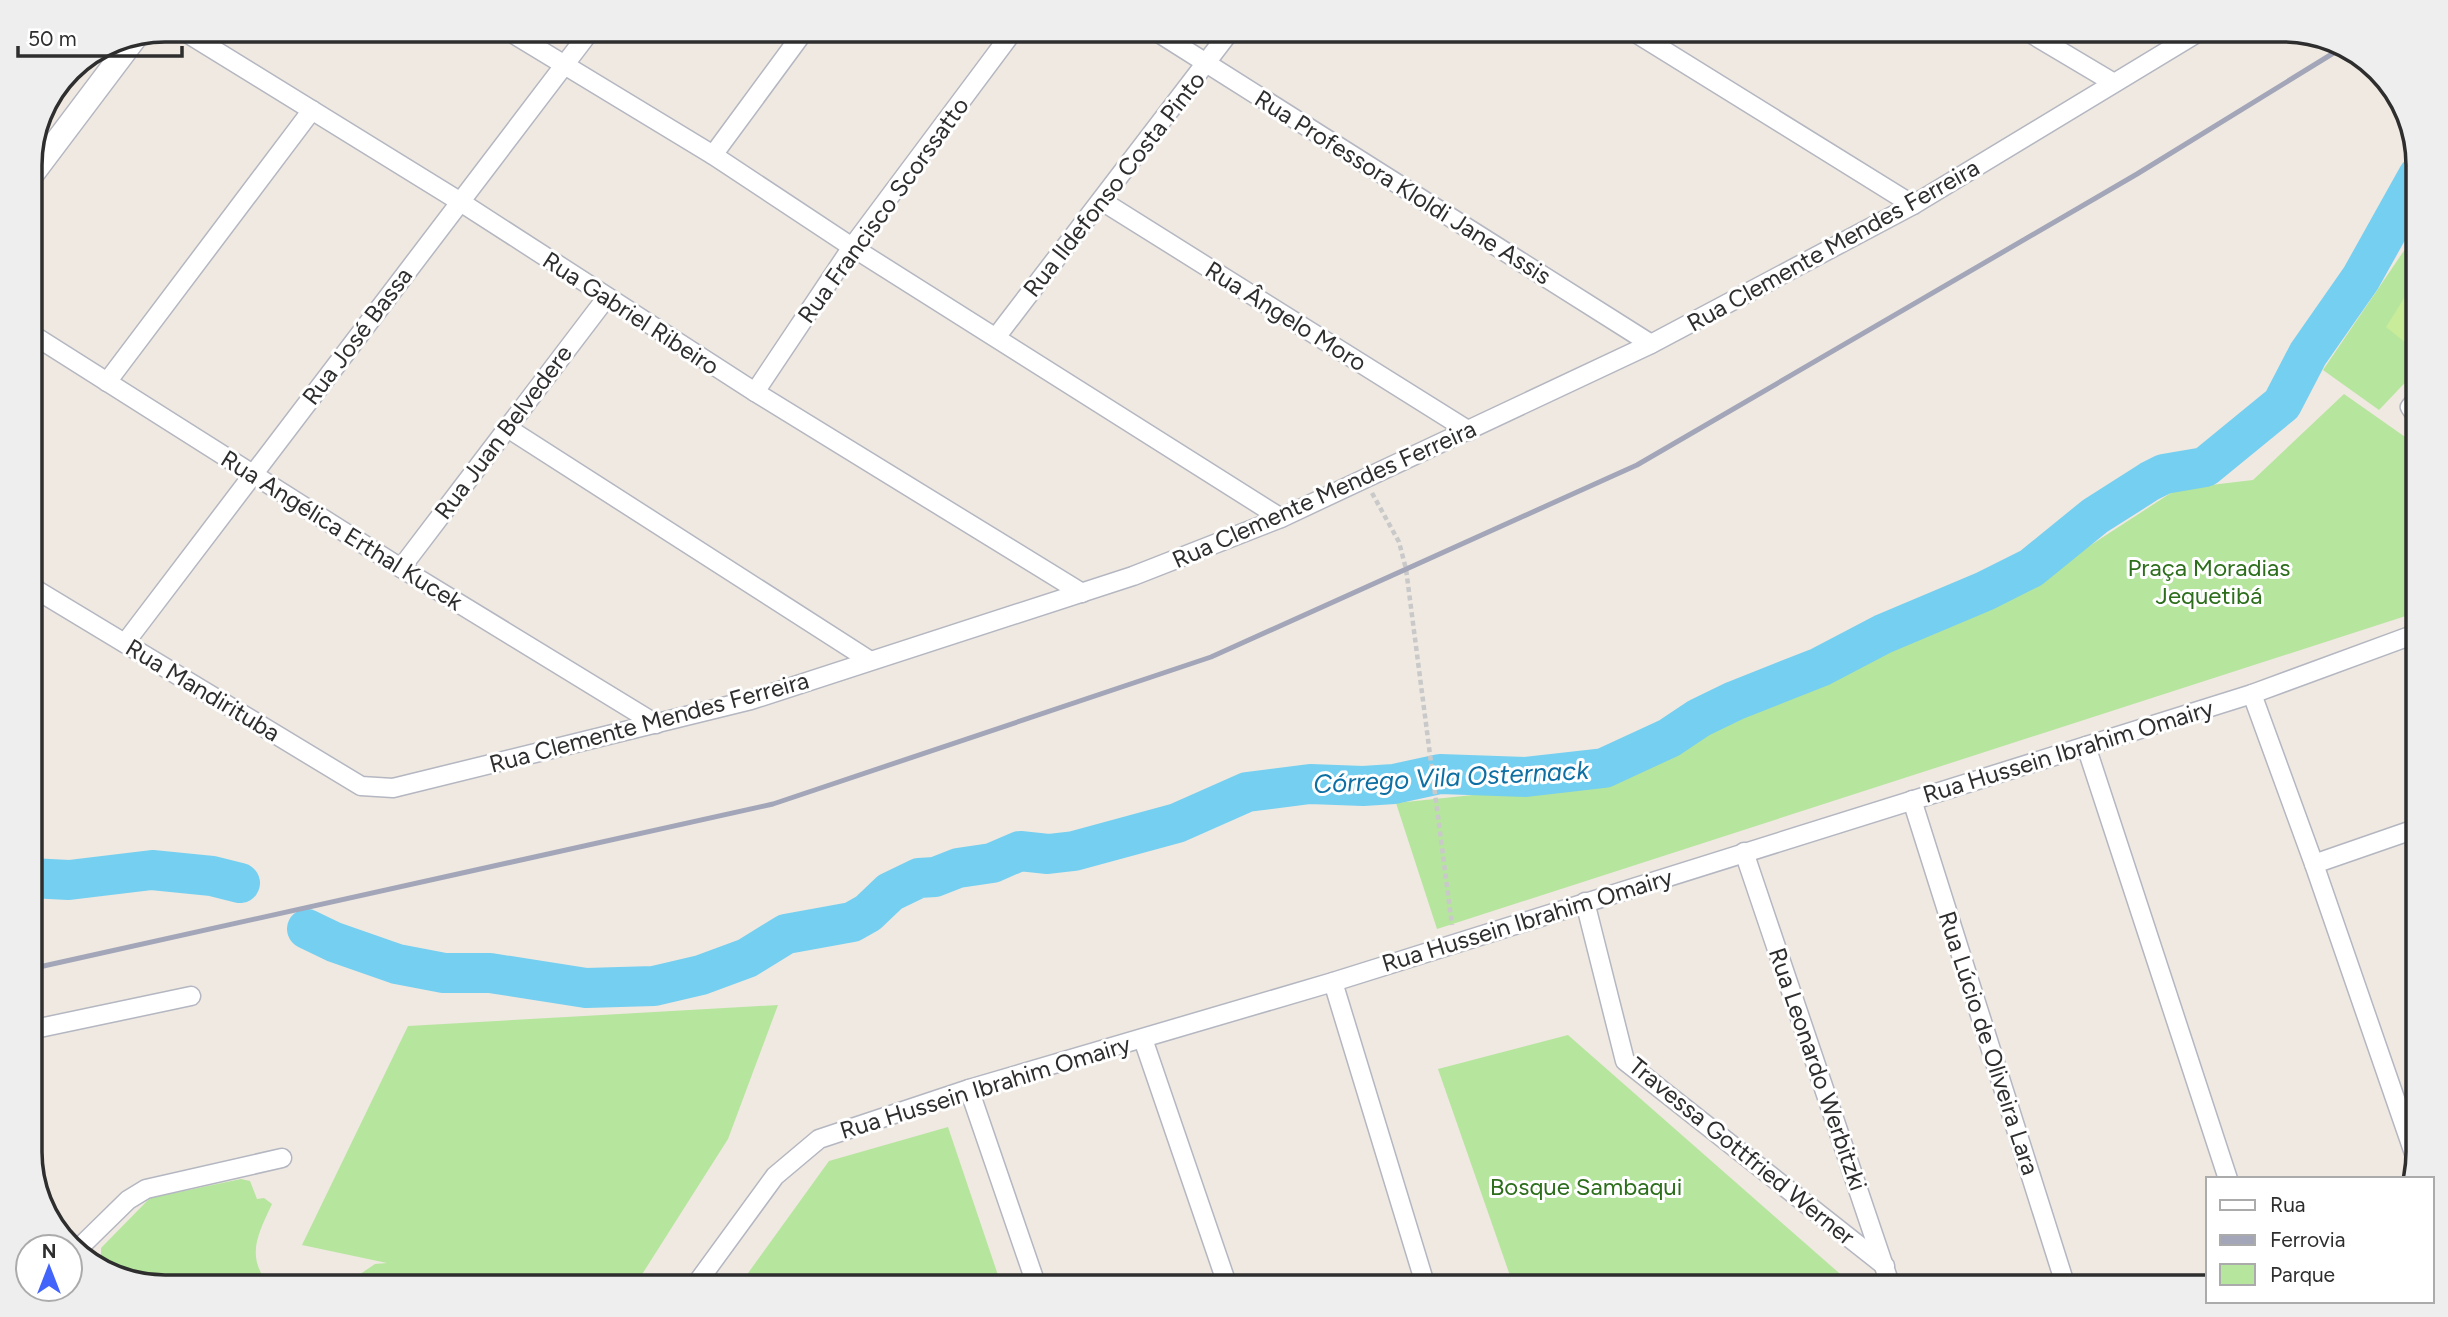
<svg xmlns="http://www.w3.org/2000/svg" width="2448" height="1317" font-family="Figtree,sans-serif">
  <rect width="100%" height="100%" fill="#efe9e1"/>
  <g fill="#b6e59e">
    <path d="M2418,230V369L2379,410L2323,370Z"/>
    <path d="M2344,394L2418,446V612L1437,929L1396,803L1609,781L1750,708L2031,584L2177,489L2253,480Z"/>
    <path d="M778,1005L728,1139L634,1287H442L435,1283L437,1287H341L375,1264L387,1263L302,1245L408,1026Z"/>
    <path d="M1568,1035L1855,1287H1514L1438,1069Z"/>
    <path d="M948,1127L1002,1287H738L829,1161Z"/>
    <path d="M241,1179L250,1181L257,1199L264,1198L272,1204C257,1236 245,1258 271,1287C214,1287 152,1295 101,1265V1248L150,1198Z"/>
  </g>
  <path fill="#c9ec9a" d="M2418,276V339L2411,347L2386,327Z"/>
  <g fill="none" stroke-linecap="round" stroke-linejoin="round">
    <g stroke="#75cff0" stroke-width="40">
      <path d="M30,878L69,880L152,870L212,876L240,883"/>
      <path d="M307,929L334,942L397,964L444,973H490L586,988L654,986L701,975L747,958L786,934L852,922L868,913L890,892L919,878L935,877L958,868L992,863L1020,851L1048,854L1074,851L1177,823L1247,792L1310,784L1363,786L1394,784L1440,774L1526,777L1604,768L1669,738L1699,718L1734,701L1820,667L1883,634L1985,591L2031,568L2095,516L2150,481L2164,474L2205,467L2282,404L2308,354L2361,278L2418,176"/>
    </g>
    <defs>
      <g id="minor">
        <path d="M182,30L459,201L755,392L1082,593"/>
        <path d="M507,30L713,155L852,247L1281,518"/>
        <path d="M1154,30L1651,344"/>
        <path d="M1631,30L1913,205"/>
        <path d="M2025,30L2114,83"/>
        <path d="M713,155L805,30"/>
        <path d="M1102,201L1469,431"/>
        <path d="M30,333L401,568L656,724"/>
        <path d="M997,336L1231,30"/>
        <path d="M107,382L312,110"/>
        <path d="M755,392L852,247L1014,30"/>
        <path d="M2418,397L2410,407L2418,419"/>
        <path d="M506,427L869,660"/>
        <path d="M401,568L607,297"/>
        <path d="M30,586L361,786L393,788L751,700L1133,576L1281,518L1651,344L1913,205L2202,30"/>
        <path d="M125,643L591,30"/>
        <path d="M2252,694L2314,864L2416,1159"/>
        <path d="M2086,746L2228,1179"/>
        <path d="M1912,800L2066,1287"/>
        <path d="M1744,852L1891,1287"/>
        <path d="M2314,864L2418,828"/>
        <path d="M1585,902L1625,1061L1885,1266"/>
        <path d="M1333,982L1426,1287"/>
        <path d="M30,1030L191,996"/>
        <path d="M1143,1039L1228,1287"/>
        <path d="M969,1089L1037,1287"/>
        <path d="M78,1249L128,1200L146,1189L282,1158"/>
        <path d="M694,1287L775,1176L819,1139L969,1089L1333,982L2252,694L2418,633"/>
      </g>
      <path id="tertiary" d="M30,177L137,35"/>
    </defs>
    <use href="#minor" stroke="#b4b7c1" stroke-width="21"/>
    <use href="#tertiary" stroke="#b4b7c1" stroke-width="26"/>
    <path stroke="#c9c9c9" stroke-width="4.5" stroke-dasharray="5 3.5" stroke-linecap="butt" d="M1372,493L1399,542L1406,569L1452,925"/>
    <use href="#minor" stroke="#fff" stroke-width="18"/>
    <use href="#tertiary" stroke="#fff" stroke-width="23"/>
    <path stroke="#a3a6b8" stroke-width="5" d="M30,969L773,804L1211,657L1637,465L2137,174L2345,46"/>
  </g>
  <g text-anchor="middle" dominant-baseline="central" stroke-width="6" stroke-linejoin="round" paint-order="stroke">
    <g font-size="24" fill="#2e2e2e" stroke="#fff">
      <text transform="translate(1114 184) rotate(-52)">Rua Ildefonso Costa Pinto</text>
      <text transform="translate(1403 187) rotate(32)">Rua Professora Kloldi Jane Assis</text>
      <text transform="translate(883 210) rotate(-54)">Rua Francisco Scorssatto</text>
      <text transform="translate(1833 245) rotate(-29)">Rua Clemente Mendes Ferreira</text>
      <text transform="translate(631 313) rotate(33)">Rua Gabriel Ribeiro</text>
      <text transform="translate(1286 316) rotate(32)">Rua Ângelo Moro</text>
      <text transform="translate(357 336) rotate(-53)">Rua José Bassa</text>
      <text transform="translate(503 432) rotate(-53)">Rua Juan Belvedere</text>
      <text transform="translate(1324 494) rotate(-24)">Rua Clemente Mendes Ferreira</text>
      <text transform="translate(342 530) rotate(32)">Rua Angélica Erthal Kucek</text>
      <text transform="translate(203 690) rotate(31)">Rua Mandirituba</text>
      <text transform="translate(649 722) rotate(-15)">Rua Clemente Mendes Ferreira</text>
      <text transform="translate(2068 751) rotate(-17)">Rua Hussein Ibrahim Omairy</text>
      <text transform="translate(1527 920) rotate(-17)">Rua Hussein Ibrahim Omairy</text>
      <text transform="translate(1989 1043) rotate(72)">Rua Lúcio de Oliveira Lara</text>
      <text transform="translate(1818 1069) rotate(71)">Rua Leonardo Werbitzki</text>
      <text transform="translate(985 1087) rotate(-17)">Rua Hussein Ibrahim Omairy</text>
      <text transform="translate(1742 1151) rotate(39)">Travessa Gottfried Werner</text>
    </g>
    <g font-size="24" fill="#2c6e1b" stroke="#fff">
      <text x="2209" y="567">Praça Moradias<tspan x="2209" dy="28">Jequetibá</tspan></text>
      <text x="1586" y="1186">Bosque Sambaqui</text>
    </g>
    <g font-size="26" font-style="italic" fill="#0d6fa3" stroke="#fff">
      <text transform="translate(1451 777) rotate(-3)">Córrego Vila Osternack</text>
    </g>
  </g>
  <path d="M0 0H2448V1317H0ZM165 42H2283A123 123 0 0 1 2406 165V1152A123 123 0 0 1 2283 1275H165A123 123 0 0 1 42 1152V165A123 123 0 0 1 165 42Z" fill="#eee" fill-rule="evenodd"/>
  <path fill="none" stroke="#2e2e2e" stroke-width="3.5" d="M165 42H2283A123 123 0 0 1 2406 165V1152A123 123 0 0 1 2283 1275H165A123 123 0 0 1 42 1152V165A123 123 0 0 1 165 42Z"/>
  <rect x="2206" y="1177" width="228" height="126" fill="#ffffff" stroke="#ababab" stroke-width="2"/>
  <rect x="2220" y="1200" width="35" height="10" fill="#ffffff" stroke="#ababab" stroke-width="2"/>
  <text x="2270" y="1212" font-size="21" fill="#2e2e2e">Rua</text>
  <rect x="2220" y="1235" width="35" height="10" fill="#a3a6b8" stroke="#ababab" stroke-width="2"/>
  <text x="2270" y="1247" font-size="21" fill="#2e2e2e">Ferrovia</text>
  <rect x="2220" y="1264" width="35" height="21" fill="#b6e59e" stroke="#ababab" stroke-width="2"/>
  <text x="2270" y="1282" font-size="21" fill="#2e2e2e">Parque</text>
  <g transform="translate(49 1268)"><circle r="33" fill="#ffffff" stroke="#ababab" stroke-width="2"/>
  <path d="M0-5L12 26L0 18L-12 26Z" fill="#4264fb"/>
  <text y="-10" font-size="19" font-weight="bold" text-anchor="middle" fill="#2e2e2e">N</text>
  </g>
  <path d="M18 46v10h164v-10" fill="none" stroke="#2e2e2e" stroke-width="3.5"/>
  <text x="28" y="46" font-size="21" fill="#2e2e2e" stroke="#ffffff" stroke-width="5" paint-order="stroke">50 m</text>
</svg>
